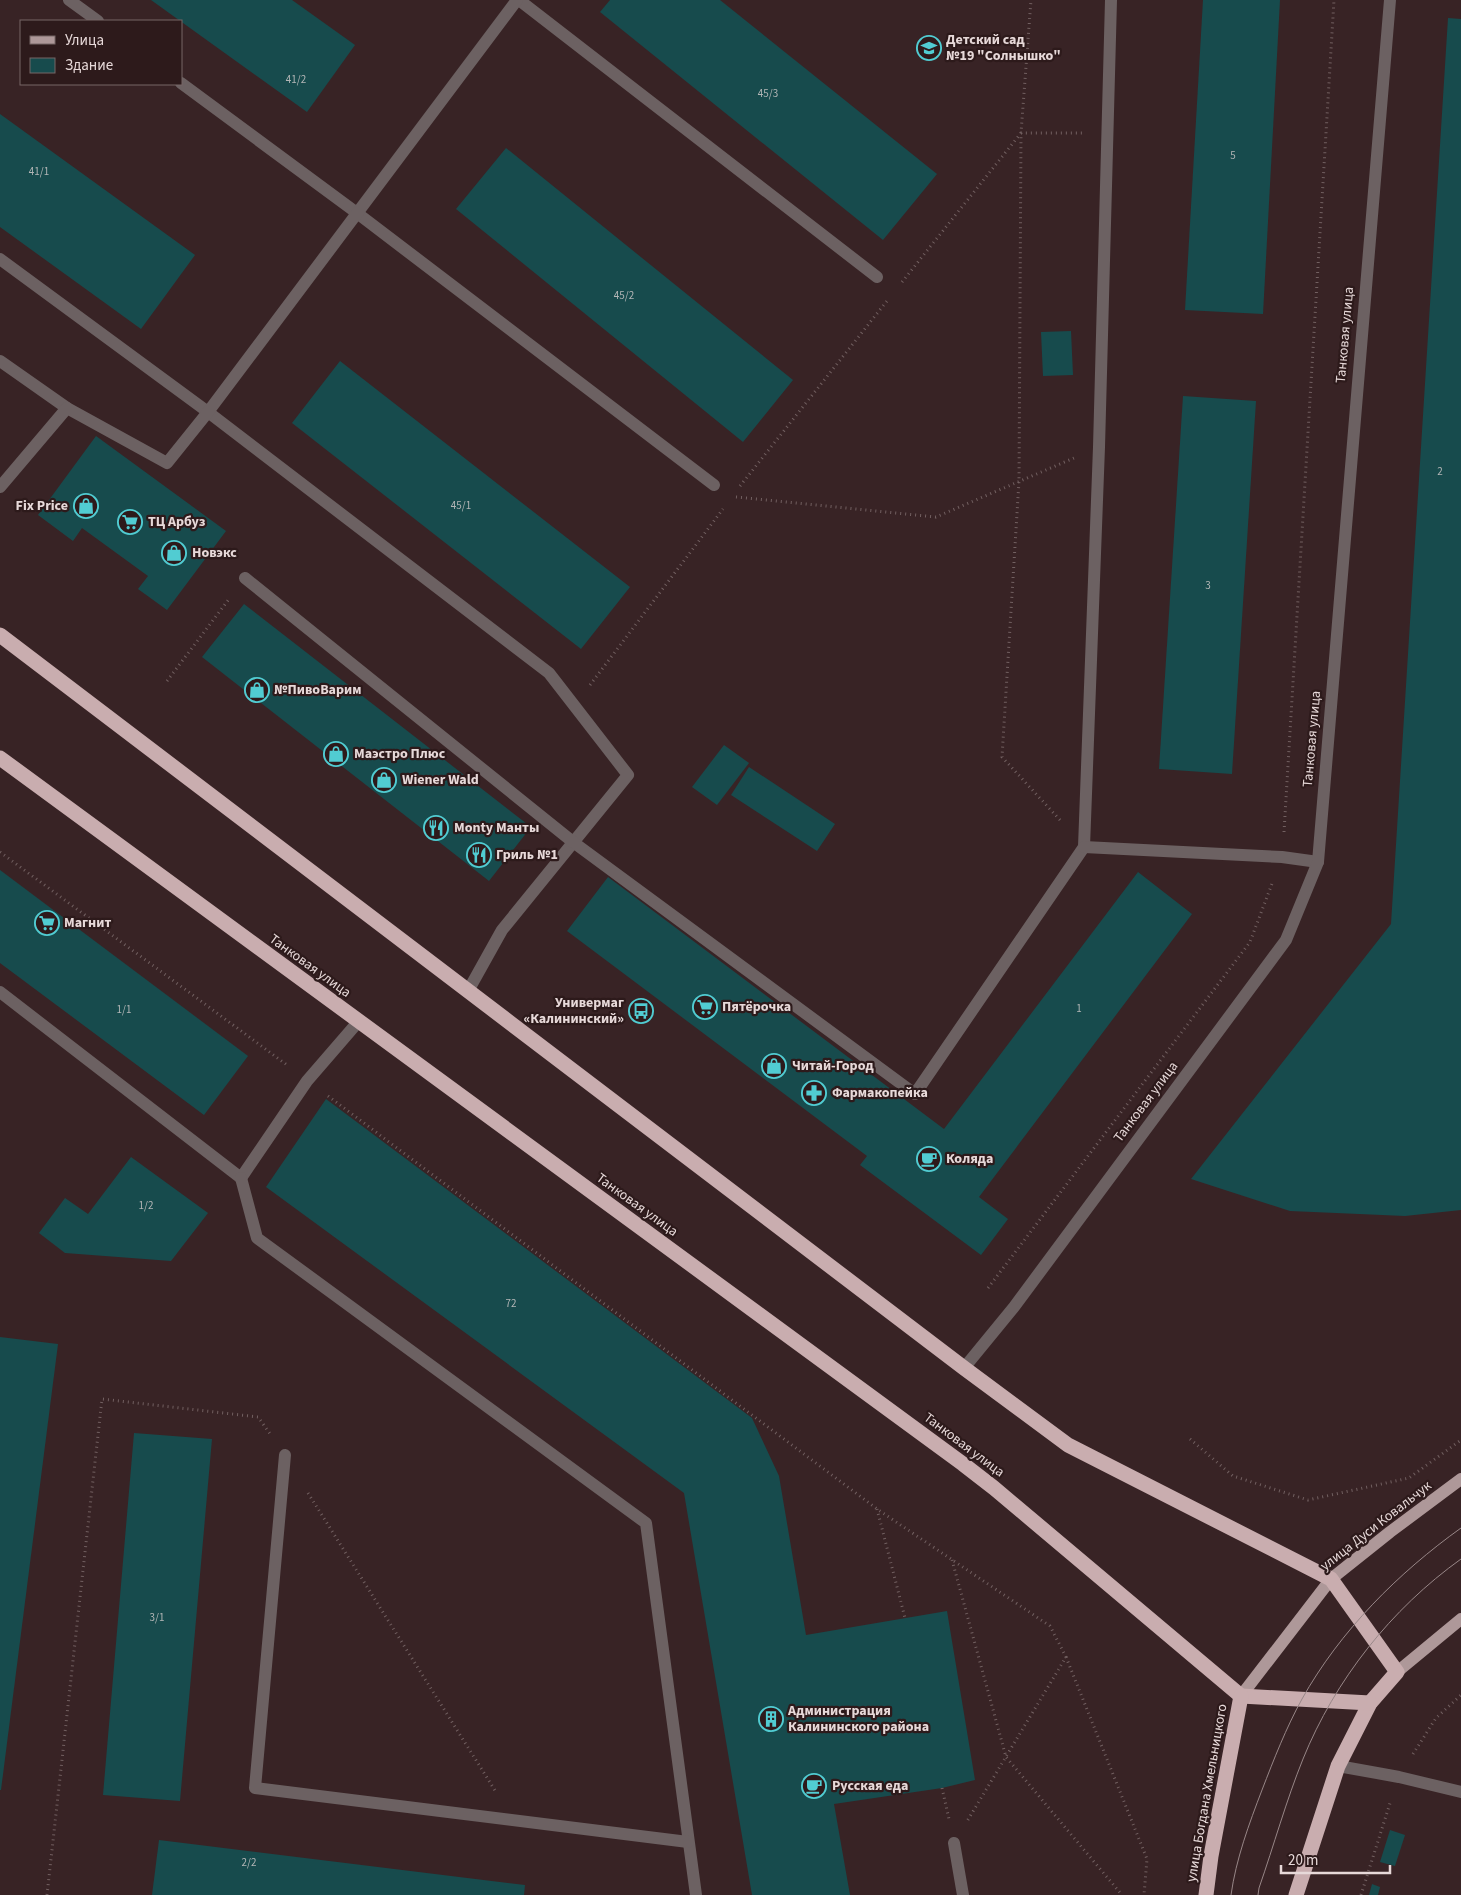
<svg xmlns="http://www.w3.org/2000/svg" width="1461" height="1895" font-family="'Source Sans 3',sans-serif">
  <rect width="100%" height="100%" fill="#382325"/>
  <g fill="#174b4d">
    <path d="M151,0H292L355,45L307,112Z"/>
    <path d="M610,0H720L937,174L883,240L600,12Z"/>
    <path d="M1203,0H1280L1263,314L1185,310Z"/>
    <path d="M1448,18L1461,19V1210L1405,1216L1290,1211L1191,1179L1391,924Z"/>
    <path d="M0,114L195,255L141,329L0,227Z"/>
    <path d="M506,148L793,380L743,442L456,209Z"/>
    <path d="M1071,331L1073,375L1043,376L1041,332Z"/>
    <path d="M340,361L630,587L581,649L292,423Z"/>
    <path d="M1183,396L1256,401L1232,774L1159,769Z"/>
    <path d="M96,436L226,531L167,610L138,589L148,576L82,528L73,541L38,515Z"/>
    <path d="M244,604L531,827L489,881L202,657Z"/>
    <path d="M724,745L749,763L717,805L692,787Z"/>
    <path d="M749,767L835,824L817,851L731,795Z"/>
    <path d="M0,870L248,1056L204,1115L0,963Z"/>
    <path d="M1138,872L1192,914L979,1197L1008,1219L981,1255L860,1165L867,1156L567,931L608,877L944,1129Z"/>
    <path d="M326,1099L752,1418L779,1476L806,1635L947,1611L975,1780L942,1788L834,1804L850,1895H752L684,1493L266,1187Z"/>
    <path d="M131,1157L208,1213L171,1261L65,1253L39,1233L65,1198L88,1214Z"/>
    <path d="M0,1337L58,1344L1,1790H0Z"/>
    <path d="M134,1433L212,1439L180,1801L103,1795Z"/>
    <path d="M1390,1830L1405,1835L1395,1866L1380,1862Z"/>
    <path d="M159,1840L525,1885L524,1895H152Z"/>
    <path d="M1372,1884L1380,1887L1378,1895H1369Z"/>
  </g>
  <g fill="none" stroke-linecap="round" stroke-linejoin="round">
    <g stroke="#726061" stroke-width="3" stroke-dasharray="1 4" stroke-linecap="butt">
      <path d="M902,282L1021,133L1031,0"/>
      <path d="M740,486L887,301"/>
      <path d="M736,497L936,517L1074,458"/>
      <path d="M167,681L229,599"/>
      <path d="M590,685L723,509"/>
      <path d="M1060,820L1002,757L1019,481L1021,133H1082"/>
      <path d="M1284,832L1334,0"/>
      <path d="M0,852L287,1065"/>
      <path d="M328,1096L877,1509L1050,1626L1066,1657L966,1823"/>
      <path d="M988,1288L1250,942L1273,881"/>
      <path d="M1190,1439L1233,1476L1308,1500L1409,1478L1461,1440"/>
      <path d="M308,1493L496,1792"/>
      <path d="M877,1509L905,1618"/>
      <path d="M952,1560L1006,1757L1122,1895"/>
      <path d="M1066,1657L1147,1859L1144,1895"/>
      <path d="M1413,1754L1436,1718L1461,1695"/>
      <path d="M942,1788L949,1819"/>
      <path d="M47,1895L102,1399L258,1417L271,1435"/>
      <path d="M1361,1895L1391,1800"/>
    </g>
    <g stroke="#6c6162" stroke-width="12">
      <path d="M69,0L98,21"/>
      <path d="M519,0L877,277"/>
      <path d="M181,83L357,213L714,485"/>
      <path d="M0,259L208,412L549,673L628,775L502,930L468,991"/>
      <path d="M0,361L67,408"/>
      <path d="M0,487L67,408L167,463L208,412L517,0"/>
      <path d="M245,578L573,842L915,1094L1084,847L1099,447L1111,0"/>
      <path d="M1084,847L1282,857L1318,862"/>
      <path d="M0,992L241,1178L307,1081L358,1022"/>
      <path d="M241,1178L257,1238L646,1523L696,1895"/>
      <path d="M285,1455L255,1788L688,1842"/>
      <path d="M1338,1766L1399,1777L1461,1792"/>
      <path d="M954,1843L963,1895"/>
    </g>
    <path stroke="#6c6162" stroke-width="12" d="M964,1368L1014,1307L1286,940L1318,862L1390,0"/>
    <g stroke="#ae9899" stroke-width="12">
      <path d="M1397,1672L1461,1619"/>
      <path d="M1241,1696L1331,1579L1390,1532L1461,1479"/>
    </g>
    <g stroke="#c9adaf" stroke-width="15">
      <path d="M0,635L964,1368L1068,1445L1331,1579L1397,1672L1370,1703L1338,1766L1296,1895"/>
      <path d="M0,758L963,1464L994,1488L1241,1696"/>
      <path d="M1241,1696L1370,1703"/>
      <path d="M1206,1895L1211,1856L1241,1696"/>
    </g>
    <g stroke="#988788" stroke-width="1">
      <path d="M1231,1895C1236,1859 1249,1824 1262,1790C1274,1759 1286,1728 1302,1699C1340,1631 1398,1573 1461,1528"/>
      <path d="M1258,1895L1259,1888C1274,1845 1286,1801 1303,1759C1335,1680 1391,1609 1461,1559"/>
    </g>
  </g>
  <defs>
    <symbol id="school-ring" viewBox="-11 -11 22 22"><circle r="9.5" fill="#2d1a1b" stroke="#51ccd2" stroke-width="1.5"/><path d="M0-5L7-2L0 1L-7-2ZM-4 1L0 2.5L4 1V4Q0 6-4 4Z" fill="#51ccd2"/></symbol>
    <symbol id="shop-ring" viewBox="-11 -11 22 22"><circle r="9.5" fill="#2d1a1b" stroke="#51ccd2" stroke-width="1.5"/><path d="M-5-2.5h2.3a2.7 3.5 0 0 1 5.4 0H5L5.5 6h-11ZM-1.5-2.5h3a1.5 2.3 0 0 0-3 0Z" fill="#51ccd2"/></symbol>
    <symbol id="supermarket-ring" viewBox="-11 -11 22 22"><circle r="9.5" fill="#2d1a1b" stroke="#51ccd2" stroke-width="1.5"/><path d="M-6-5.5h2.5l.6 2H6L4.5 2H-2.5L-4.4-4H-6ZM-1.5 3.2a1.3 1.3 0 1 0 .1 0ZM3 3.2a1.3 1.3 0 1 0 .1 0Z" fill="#51ccd2"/></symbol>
    <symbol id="restaurant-ring" viewBox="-11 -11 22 22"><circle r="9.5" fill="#2d1a1b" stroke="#51ccd2" stroke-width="1.5"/><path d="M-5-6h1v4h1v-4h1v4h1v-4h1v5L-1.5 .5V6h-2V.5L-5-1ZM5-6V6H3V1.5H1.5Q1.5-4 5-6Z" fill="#51ccd2"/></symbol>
    <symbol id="bus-ring" viewBox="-11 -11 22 22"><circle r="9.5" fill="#2d1a1b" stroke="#51ccd2" stroke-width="1.5"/><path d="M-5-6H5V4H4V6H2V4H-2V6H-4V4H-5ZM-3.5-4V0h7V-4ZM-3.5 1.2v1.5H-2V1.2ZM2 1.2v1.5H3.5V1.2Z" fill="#51ccd2"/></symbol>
    <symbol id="pharmacy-ring" viewBox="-11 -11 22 22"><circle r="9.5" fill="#2d1a1b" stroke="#51ccd2" stroke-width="1.5"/><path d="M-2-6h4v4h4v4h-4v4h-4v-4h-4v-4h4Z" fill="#51ccd2"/></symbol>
    <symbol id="cafe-ring" viewBox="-11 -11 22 22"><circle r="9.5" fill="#2d1a1b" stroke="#51ccd2" stroke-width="1.5"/><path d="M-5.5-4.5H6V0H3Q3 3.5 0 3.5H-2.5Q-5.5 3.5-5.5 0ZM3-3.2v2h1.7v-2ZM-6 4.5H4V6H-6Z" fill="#51ccd2"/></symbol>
    <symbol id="building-ring" viewBox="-11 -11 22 22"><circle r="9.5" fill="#2d1a1b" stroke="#51ccd2" stroke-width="1.5"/><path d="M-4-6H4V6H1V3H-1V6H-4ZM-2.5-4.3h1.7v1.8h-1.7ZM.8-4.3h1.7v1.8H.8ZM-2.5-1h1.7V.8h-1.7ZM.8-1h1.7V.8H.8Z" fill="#51ccd2"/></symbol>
  </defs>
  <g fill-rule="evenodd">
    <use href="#school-ring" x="915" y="34" width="28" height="28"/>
    <use href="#shop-ring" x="72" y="492" width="28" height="28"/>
    <use href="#supermarket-ring" x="116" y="508" width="28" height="28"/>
    <use href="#shop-ring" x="160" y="539" width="28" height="28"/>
    <use href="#shop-ring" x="243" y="676" width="28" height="28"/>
    <use href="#shop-ring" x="322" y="740" width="28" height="28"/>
    <use href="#shop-ring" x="370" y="766" width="28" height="28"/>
    <use href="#restaurant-ring" x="422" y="814" width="28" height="28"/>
    <use href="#restaurant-ring" x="465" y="841" width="28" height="28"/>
    <use href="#supermarket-ring" x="33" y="909" width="28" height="28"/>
    <use href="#supermarket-ring" x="691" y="993" width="28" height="28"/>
    <use href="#bus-ring" x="627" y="997" width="28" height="28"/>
    <use href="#shop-ring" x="760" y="1052" width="28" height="28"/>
    <use href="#pharmacy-ring" x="800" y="1079" width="28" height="28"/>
    <use href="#cafe-ring" x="915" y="1145" width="28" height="28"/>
    <use href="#building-ring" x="757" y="1705" width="28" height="28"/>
    <use href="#cafe-ring" x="800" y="1772" width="28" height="28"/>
  </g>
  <g text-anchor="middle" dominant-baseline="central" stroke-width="4.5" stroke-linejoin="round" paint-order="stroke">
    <g font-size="11" fill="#b3b6b6">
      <text x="296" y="79">41/2</text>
      <text x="768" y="93">45/3</text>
      <text x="1233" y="155">5</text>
      <text x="39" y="171">41/1</text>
      <text x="624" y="295">45/2</text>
      <text x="1440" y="471">2</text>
      <text x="461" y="505">45/1</text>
      <text x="1208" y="585">3</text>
      <text x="1079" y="1008">1</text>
      <text x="124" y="1009">1/1</text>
      <text x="146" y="1205">1/2</text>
      <text x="511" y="1303">72</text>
      <text x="157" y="1617">3/1</text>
      <text x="249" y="1862">2/2</text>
    </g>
    <g font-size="14" font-weight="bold" fill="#e7d9d9" stroke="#2d1a1b" text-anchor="start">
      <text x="946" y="40">Детский сад<tspan x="946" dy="16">№19 "Солнышко"</tspan></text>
      <text x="68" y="506" text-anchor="end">Fix Price</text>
      <text x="148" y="522">ТЦ Арбуз</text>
      <text x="192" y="553">Новэкс</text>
      <text x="274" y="690">№ПивоВарим</text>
      <text x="354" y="754">Маэстро Плюс</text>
      <text x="402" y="780">Wiener Wald</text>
      <text x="454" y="828">Monty Манты</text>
      <text x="496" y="855">Гриль №1</text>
      <text x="64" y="923">Магнит</text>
      <text x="624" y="1003" text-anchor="end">Универмаг<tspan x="624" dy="16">«Калининский»</tspan></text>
      <text x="722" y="1007">Пятёрочка</text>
      <text x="792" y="1066">Читай-Город</text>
      <text x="832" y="1093">Фармакопейка</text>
      <text x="946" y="1159">Коляда</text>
      <text x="788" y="1711">Администрация<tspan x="788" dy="16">Калининского района</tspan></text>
      <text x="832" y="1786">Русская еда</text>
    </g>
    <g font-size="14" fill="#e7d9d9" stroke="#2d1a1b">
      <text transform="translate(1345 335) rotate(-85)">Танковая улица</text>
      <text transform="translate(1312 739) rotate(-85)">Танковая улица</text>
      <text transform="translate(310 966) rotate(36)">Танковая улица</text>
      <text transform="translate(1146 1102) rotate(-53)">Танковая улица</text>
      <text transform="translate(637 1205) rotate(36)">Танковая улица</text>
      <text transform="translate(964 1445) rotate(37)">Танковая улица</text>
      <text transform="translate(1376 1526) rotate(-38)">улица Дуси Ковальчук</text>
      <text transform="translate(1207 1793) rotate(-80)">улица Богдана Хмельницкого</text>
    </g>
  </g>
  <rect x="20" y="20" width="162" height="65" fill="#2d1a1b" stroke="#776667"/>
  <rect x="30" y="36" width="25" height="8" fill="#ae9899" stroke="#776667"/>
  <text x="65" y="45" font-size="15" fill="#e7d9d9">Улица</text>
  <rect x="30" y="58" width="25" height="15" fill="#174b4d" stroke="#776667"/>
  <text x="65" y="70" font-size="15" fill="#e7d9d9">Здание</text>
  <path d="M1281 1865v8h109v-8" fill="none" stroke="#e7d9d9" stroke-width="2.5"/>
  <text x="1288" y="1865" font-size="15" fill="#e7d9d9" stroke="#2d1a1b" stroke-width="4" paint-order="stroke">20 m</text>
</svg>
